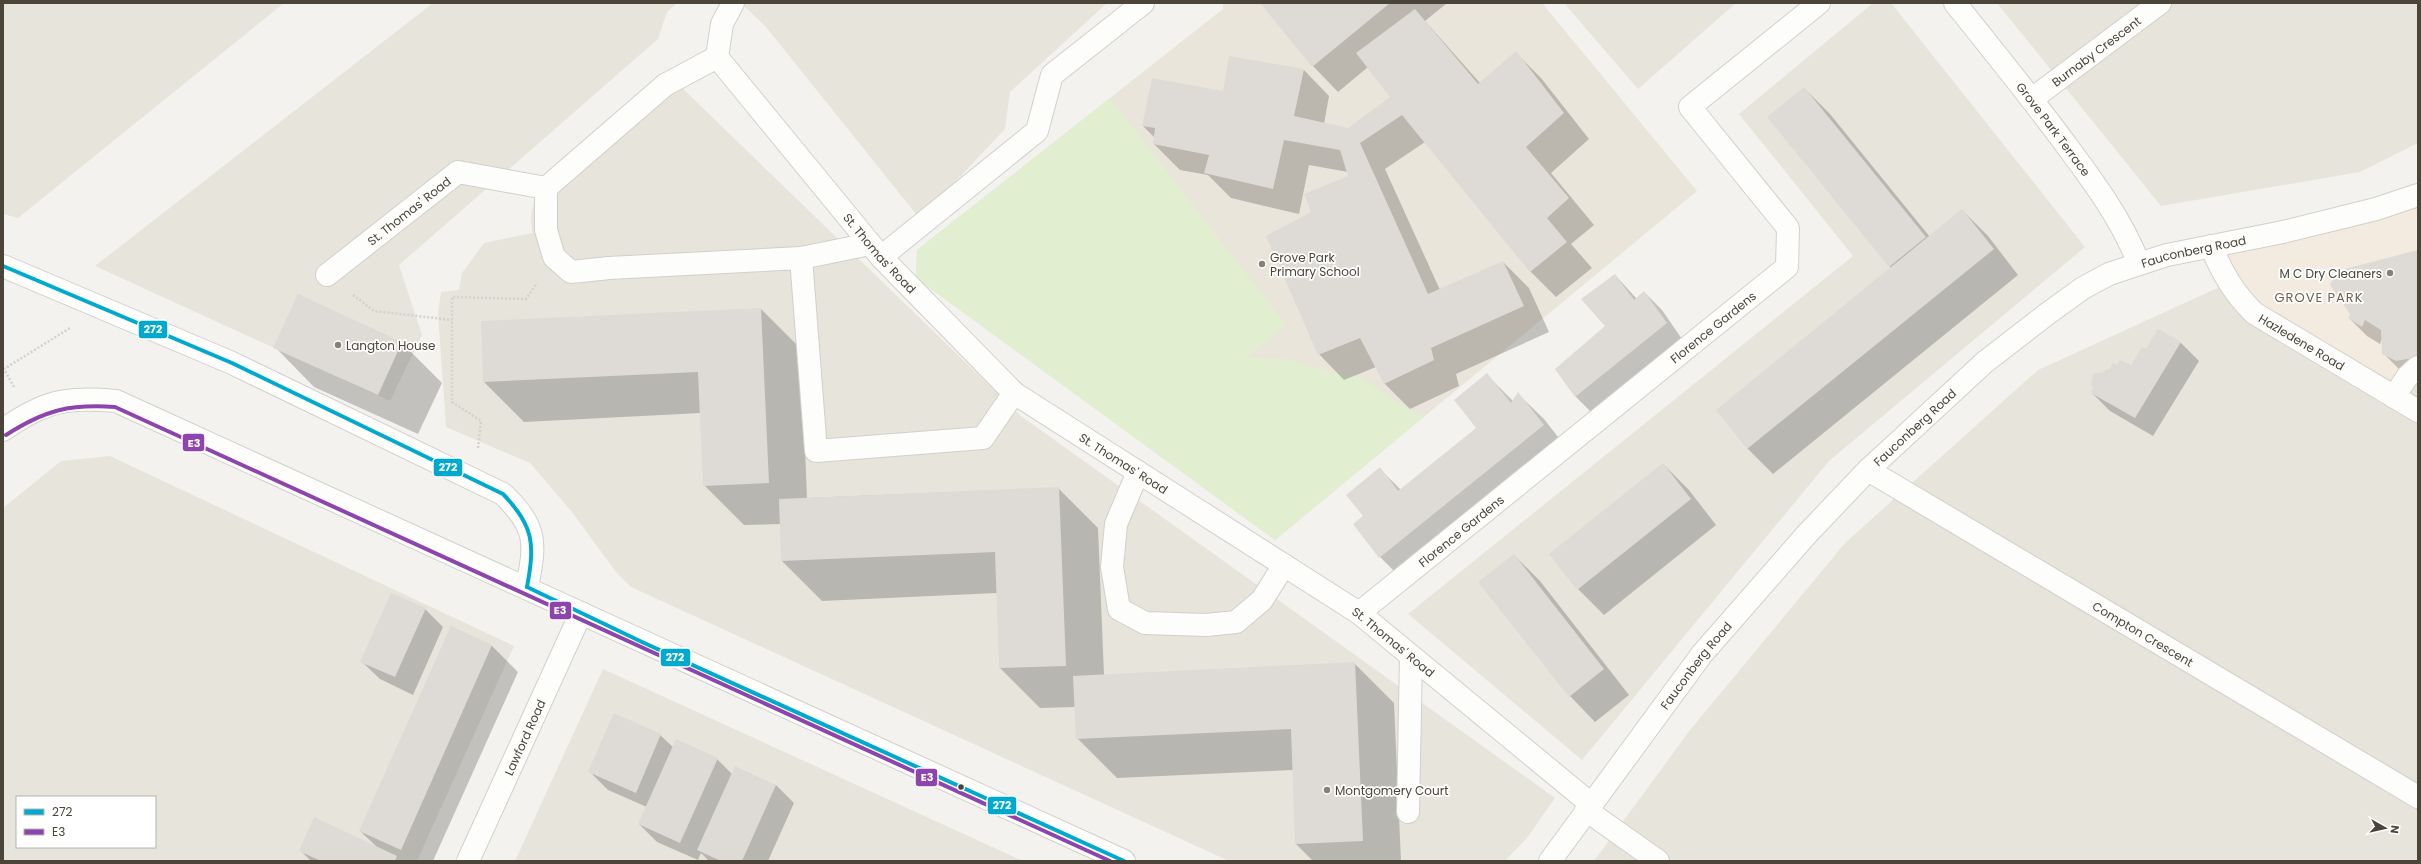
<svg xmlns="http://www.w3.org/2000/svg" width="2421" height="864" font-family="Poppins,sans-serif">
  <rect width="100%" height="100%" fill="#f4f2ee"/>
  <g fill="#e7e4dc" fill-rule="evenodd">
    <path d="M3,3H284L18,218L3,214Z"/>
    <path d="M433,3H677L667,12L658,39L399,265L422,335L390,401L95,266Z"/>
    <path d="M741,3H1107L1010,92L1005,129L920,219L766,27Z"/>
    <path d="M1564,3H1736L1638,89Z"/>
    <path d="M1873,3H1891L2085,247L1829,461L1582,760L1408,614L1853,256L1739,114Z"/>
    <path d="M1997,3H2418V143L2360,172L2161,206Z"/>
    <path d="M678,84L1021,416L1555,798L1527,838L1505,861H1229L631,587L616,572L572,512L530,463L446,427L438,314L441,292L459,290L462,273L484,243L532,233L531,214L534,202Z"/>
    <path d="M2418,224V861H1594L1690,730L1845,543L2038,370L2213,290Z"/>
    <path d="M110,456L514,646L417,861H3V508L61,461ZM17,797H155V847H17Z"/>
    <path d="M603,669L1023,861H515Z"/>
  </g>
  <path fill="#f3ebdf" d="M2418,195V367L2394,397L2254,313L2211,246Z"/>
  <path fill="#eae5da" d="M1223,3H1542L1697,191L1275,540L916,278L917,250L1223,9Z"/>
  <path fill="#e1eecf" d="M1110,98L1286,325L1247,357L1287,359L1327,371L1361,377L1411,411L1425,416L1275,540L916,278L917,250Z"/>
  <g fill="#0003">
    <path d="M1262,3H1447L1425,21L1480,83L1516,53L1541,78L1589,139L1551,173L1594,225L1571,244L1592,268L1556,297L1530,271L1425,142L1385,169L1440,290L1503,262L1529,288L1549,332L1456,374L1459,386L1410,409L1384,383L1376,367L1344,380L1319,354L1312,212L1349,176L1348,172L1309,165L1299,214L1231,198L1208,175L1180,170L1154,144L1155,138L1143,126L1223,92L1304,70L1329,96L1324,124L1349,130L1392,97L1368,67L1338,92L1313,66Z"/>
    <path d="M1804,88L1830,114L1930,237L1962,210L1988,236L2018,275L1773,474L1748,449L1717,410L1891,268L1769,118Z"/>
    <path d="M2418,251V378L2401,371L2383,353L2382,339L2380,344L2367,336L2349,318Z"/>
    <path d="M1615,275L1637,299L1644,292L1662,310L1684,342L1593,414L1575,396L1606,326Z"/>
    <path d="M761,309L801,349L807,498L1058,488L1098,528L1104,675L1354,663L1394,703L1401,861H1313L1296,844L1293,770L1117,778L1077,738L1075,707L1040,708L1000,668L997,593L822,601L782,561L781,524L744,525L704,485L701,413L524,422L484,382Z"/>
    <path d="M2159,330L2181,343L2199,361L2153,436L2110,411L2092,393L2109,372L2117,366H2131L2147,351Z"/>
    <path d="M402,343L442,383L418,434L314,387L275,347Z"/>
    <path d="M1487,375L1514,402L1518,394L1544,419L1569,451L1406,583L1380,557L1354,524L1364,516L1380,469L1401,490L1478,428Z"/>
    <path d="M1663,464L1689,490L1716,525L1604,615L1578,589Z"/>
    <path d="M1514,555L1540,581L1629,695L1595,722L1570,696Z"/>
    <path d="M425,609L443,627L413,695L380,679L361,661Z"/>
    <path d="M451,627L492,646L518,672L433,861H311L300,850L376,846L360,831Z"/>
    <path d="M660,735L674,748L717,759L732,774L776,785L794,803L768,861H709L701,853L698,860L657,842L639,824L647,807L608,790L590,772Z"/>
  </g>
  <g fill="#dedbd6">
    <path d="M1260,3H1390L1312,67Z"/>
    <path d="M1415,9L1478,84L1516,51L1564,113L1526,147L1569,198L1547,218L1567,242L1530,272L1402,115L1360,143L1428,294L1503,261L1524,306L1431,348L1434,360L1384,384L1360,338L1318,355L1266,236L1311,212L1304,194L1348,176L1340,150L1284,140L1273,189L1204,173L1209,155L1153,144L1155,128L1142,126L1152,78L1223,91L1229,56L1304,69L1294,116L1348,128L1390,97L1356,53Z"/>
    <path d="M1804,87L1926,237L1889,267L1767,117Z"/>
    <path d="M1962,209L1994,249L1747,449L1716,410Z"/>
    <path d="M2418,250V357L2396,361L2382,354L2381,330L2365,320L2362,327L2348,318L2350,314L2330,285L2337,271Z"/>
    <path d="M1615,274L1634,300L1644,291L1667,323L1575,397L1555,369L1605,326L1581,299Z"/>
    <path d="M298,294L402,342L378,395L273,348Z"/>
    <path d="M761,308L769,483L703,486L698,372L483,382L481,321Z"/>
    <path d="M2158,329L2181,342L2135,418L2091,393L2093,388L2091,385L2093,375L2096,373L2104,372L2106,369L2109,370L2113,363L2117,365L2120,360L2131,365L2142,347L2146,349Z"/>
    <path d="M1487,373L1511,403L1518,392L1544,425L1379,558L1353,524L1363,516L1346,495L1380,467L1398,491L1476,428L1454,400Z"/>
    <path d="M1663,463L1691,499L1577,590L1549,554Z"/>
    <path d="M1059,487L1066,666L999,668L995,552L781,561L779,499Z"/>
    <path d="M1514,554L1604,669L1569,697L1478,582Z"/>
    <path d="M391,593L426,608L395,677L360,662Z"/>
    <path d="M451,626L492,645L401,850L359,831Z"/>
    <path d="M1355,662L1363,841L1295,844L1291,729L1076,739L1073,676Z"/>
    <path d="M614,713L661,734L636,793L588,772Z"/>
    <path d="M676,739L718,758L680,843L638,824Z"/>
    <path d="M735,766L776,785L742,861H721L697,850Z"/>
    <path d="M314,817L397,856L395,861H321L299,851Z"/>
  </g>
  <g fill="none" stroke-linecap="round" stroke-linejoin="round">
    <defs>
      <g id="minor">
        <path id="s1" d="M733,3L722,24L717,57L881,257L1014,393L1359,613L1591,804"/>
        <path id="s2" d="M1955,3C1992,49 2029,95 2064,142C2093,181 2121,218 2139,264"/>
        <path id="s3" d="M2032,99L2160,3"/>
        <path d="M546,188V230L554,257L571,272L609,268L801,258L870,244"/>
        <path id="s4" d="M2211,246C2222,273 2234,293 2254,313L2418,411"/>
        <path d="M881,257L1037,131L1052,75L1143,3"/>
        <path d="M801,258L816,451L983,438L1014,393"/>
        <path d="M3,266L232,363L503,494C537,527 536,542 527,587"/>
        <path id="s5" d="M327,275L458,172L546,188L665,85L717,57"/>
        <path d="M2394,397L2407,377L2418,367"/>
        <path d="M3,430C46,400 65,397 116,401L1124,861"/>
        <path id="s6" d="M1868,470L2418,797"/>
        <path d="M1138,472L1116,524L1112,567L1119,609L1145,623L1206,625L1236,622L1262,600L1284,565"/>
        <path id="s7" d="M1359,613L1787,267L1788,228L1690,107L1819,3"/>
        <path d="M1586,810L1658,861"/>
        <path d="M1408,812L1411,657"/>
        <path id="s8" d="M468,861L581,613"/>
        <path id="s9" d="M1550,861L1702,654L1807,534L1868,470L1985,362L2047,314L2083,288L2109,274L2139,264L2167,255L2283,232L2376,209L2418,195"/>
      </g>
    </defs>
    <use href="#minor" stroke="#d2d0cb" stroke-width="24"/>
    <g stroke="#d3d2cc" stroke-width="2.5" stroke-dasharray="2 2" stroke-linecap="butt">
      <path d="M353,295L374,311L452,320"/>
      <path d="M14,387L4,369L70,328"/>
      <path d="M478,448L481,421L452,402V297L526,299L537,283"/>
    </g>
    <use href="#minor" stroke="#fdfdfc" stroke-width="22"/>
    <defs>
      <g id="bus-1">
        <path d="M3,266L232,363L503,494C534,526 535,544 527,587"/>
        <path d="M527,587L642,642L1124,861"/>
      </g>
      <path id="bus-2" d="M6,435C45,410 69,404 115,407L1110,861"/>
    </defs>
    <use href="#bus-1" stroke="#fff" stroke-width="7"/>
    <use href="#bus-2" stroke="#fff" stroke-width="7"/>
    <use href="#bus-1" stroke="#00a9ce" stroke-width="4"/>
    <use href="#bus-2" stroke="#8e44ad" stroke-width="4"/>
  </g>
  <g fill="#868178" stroke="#fff" stroke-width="1.5">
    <circle cx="1262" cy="264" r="4"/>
    <circle cx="2390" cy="273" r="4"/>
    <circle cx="338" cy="345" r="4"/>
    <circle cx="1327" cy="790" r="4"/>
  </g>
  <circle fill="#4b4439" stroke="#fff" stroke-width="1.5" cx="961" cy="787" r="3.5"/>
  <g text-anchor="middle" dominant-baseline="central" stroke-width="3.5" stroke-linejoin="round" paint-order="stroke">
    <g font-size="12" fill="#4b4439" stroke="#fff">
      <text stroke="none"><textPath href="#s3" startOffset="80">Burnaby Crescent</textPath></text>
      <text stroke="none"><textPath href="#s2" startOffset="160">Grove Park Terrace</textPath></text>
      <text stroke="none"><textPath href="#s5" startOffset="104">St. Thomas' Road</textPath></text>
      <text stroke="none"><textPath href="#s9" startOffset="904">Fauconberg Road</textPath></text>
      <text stroke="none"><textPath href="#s1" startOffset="312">St. Thomas' Road</textPath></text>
      <text stroke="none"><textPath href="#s7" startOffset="455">Florence Gardens</textPath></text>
      <text stroke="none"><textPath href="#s4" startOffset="136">Hazledene Road</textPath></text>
      <text stroke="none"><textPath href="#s9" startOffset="568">Fauconberg Road</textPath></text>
      <text stroke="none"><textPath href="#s1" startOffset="636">St. Thomas' Road</textPath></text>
      <text stroke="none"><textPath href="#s7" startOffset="131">Florence Gardens</textPath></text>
      <text stroke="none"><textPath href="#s6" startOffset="320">Compton Crescent</textPath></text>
      <text stroke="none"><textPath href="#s1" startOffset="960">St. Thomas' Road</textPath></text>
      <text stroke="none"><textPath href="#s9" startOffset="244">Fauconberg Road</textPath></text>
      <text stroke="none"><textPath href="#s8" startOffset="136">Lawford Road</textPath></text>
    </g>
    <g font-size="12" fill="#4b4439" stroke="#fff" text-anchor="start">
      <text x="1270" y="257">Grove Park<tspan x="1270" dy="14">Primary School</tspan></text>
      <text x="2382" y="273" text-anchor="end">M C Dry Cleaners</text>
      <text x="346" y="345">Langton House</text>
      <text x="1335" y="790">Montgomery Court</text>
    </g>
    <g font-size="13" letter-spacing="1" fill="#6e6250" stroke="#fff">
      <text x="2319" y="297">GROVE PARK</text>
    </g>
  </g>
  <g stroke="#fff" stroke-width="1.5">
    <rect x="138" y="320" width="30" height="19" rx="4" fill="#00a9ce"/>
    <rect x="182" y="433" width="23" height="19" rx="4" fill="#8e44ad"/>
    <rect x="433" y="458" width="30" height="19" rx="4" fill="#00a9ce"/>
    <rect x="549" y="601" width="23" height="19" rx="4" fill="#8e44ad"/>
    <rect x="660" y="648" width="31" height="19" rx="4" fill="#00a9ce"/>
    <rect x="915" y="768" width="23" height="19" rx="4" fill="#8e44ad"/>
    <rect x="987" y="796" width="30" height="19" rx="4" fill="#00a9ce"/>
  </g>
  <g font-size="11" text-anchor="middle" font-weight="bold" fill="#fff">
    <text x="153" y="333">272</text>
    <text x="194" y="447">E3</text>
    <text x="448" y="471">272</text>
    <text x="560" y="614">E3</text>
    <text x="675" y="661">272</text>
    <text x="927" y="781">E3</text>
    <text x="1002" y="809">272</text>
  </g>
  <rect width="2421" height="864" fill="none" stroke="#4b4439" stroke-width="8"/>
  <rect x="16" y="796" width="140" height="52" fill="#ffffff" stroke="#b7b4b0"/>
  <rect x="24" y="809" width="20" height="6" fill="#00a9ce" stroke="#b7b4b0"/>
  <text x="52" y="816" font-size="12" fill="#4b4439">272</text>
  <rect x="24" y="829" width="20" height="6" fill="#8e44ad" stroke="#b7b4b0"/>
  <text x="52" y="836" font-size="12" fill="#4b4439">E3</text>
  <g transform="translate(2385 828) rotate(98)" stroke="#ffffff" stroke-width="3" paint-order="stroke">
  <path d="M0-3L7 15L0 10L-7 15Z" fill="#4b4439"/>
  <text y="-6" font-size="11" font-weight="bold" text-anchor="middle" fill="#4b4439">N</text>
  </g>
</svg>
